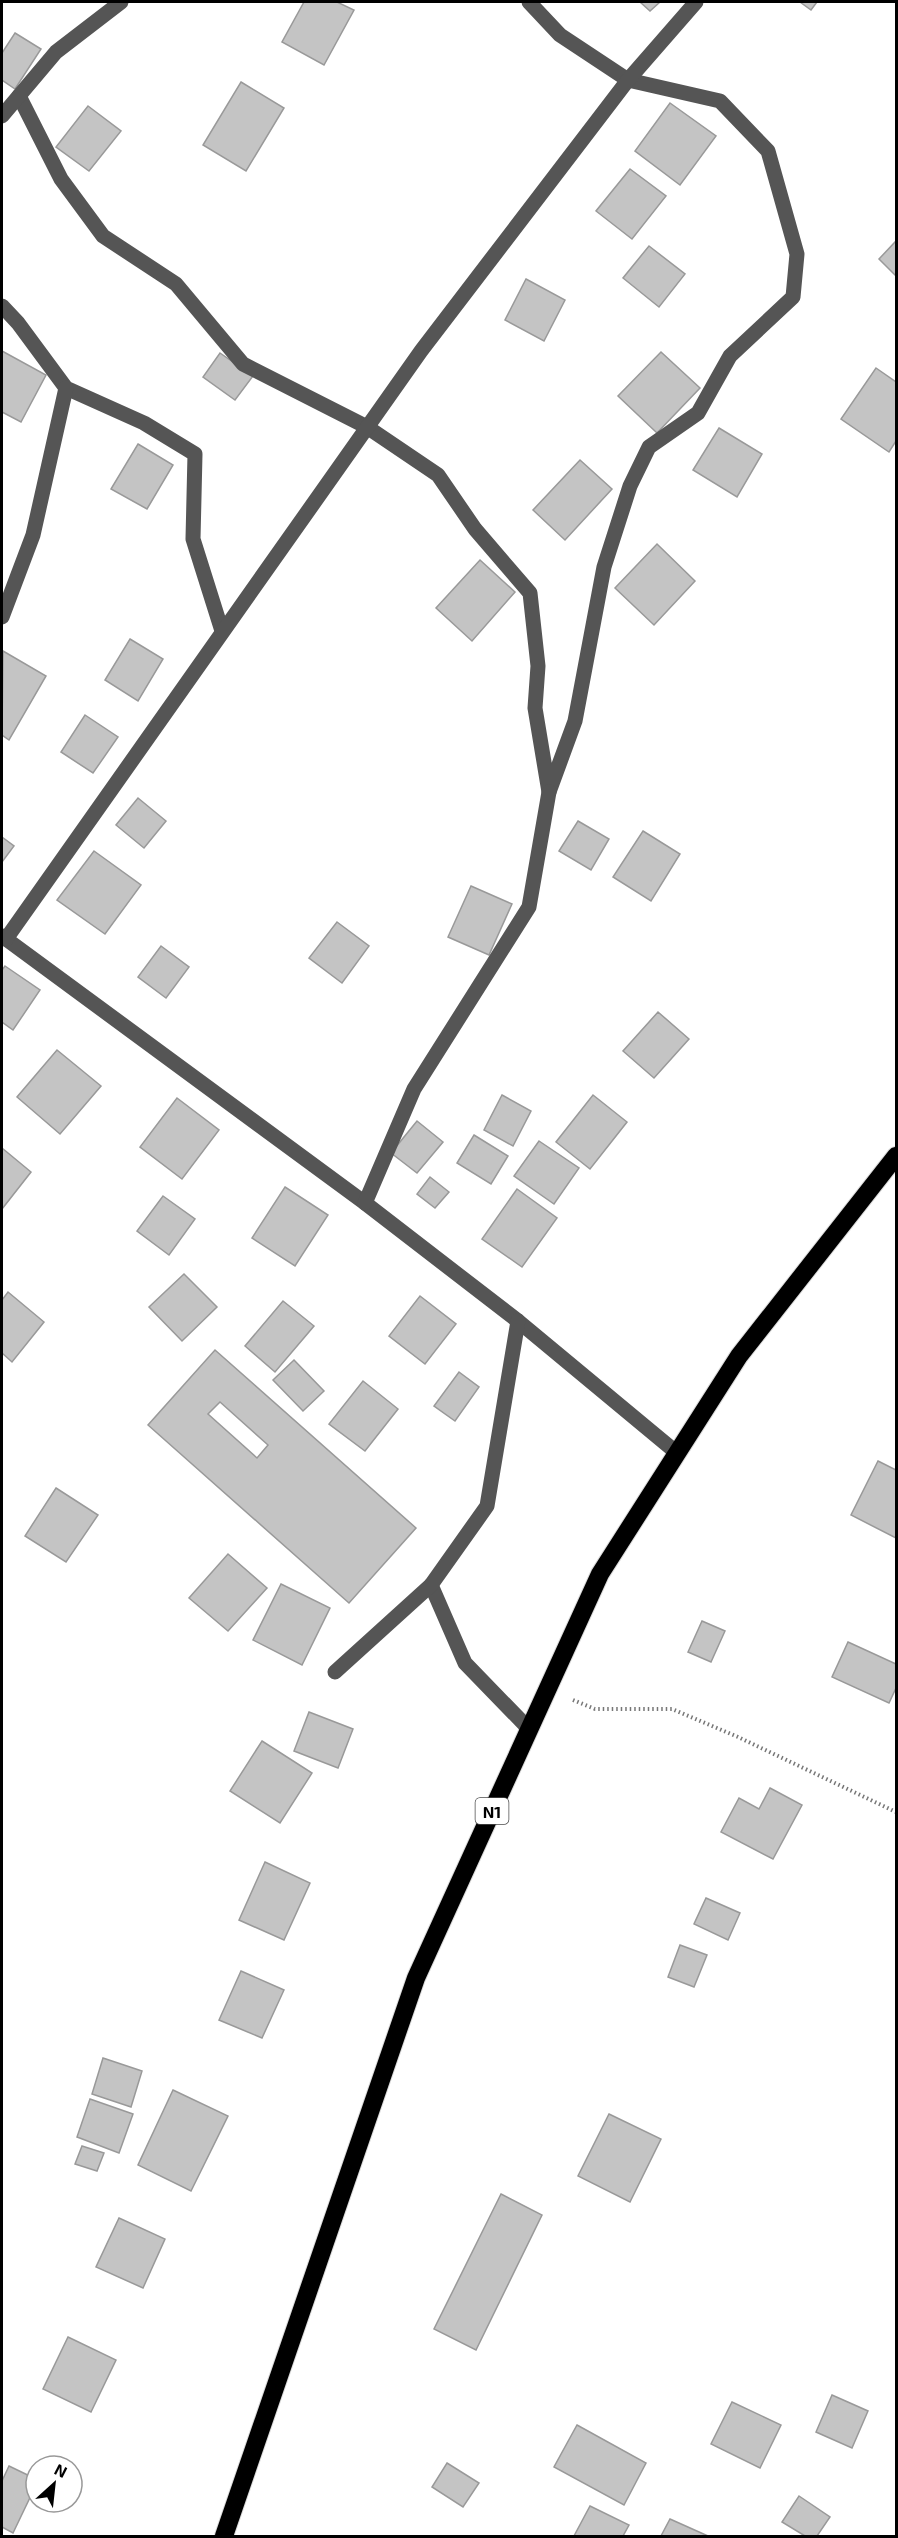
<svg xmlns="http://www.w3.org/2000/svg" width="898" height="2538" font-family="'Exo 2',sans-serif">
  <rect width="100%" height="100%" fill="#fff"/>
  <g fill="#c4c4c4" stroke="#999" stroke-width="1.5" fill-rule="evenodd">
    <path d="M304,2H337L354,10L324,65L282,42Z"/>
    <path d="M640,2H660L650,11Z"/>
    <path d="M800,2H817L811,10Z"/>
    <path d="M15,33L41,49L15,89L2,80V53Z"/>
    <path d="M241,82L284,108L246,171L203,145Z"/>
    <path d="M670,103L716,136L680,185L635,151Z"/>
    <path d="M88,106L121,131L89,171L56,147Z"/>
    <path d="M630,169L666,196L632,239L596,211Z"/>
    <path d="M896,241V276L879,259Z"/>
    <path d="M649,246L685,274L659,307L623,278Z"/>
    <path d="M526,279L565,300L544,341L505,320Z"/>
    <path d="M2,351L46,375L21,422L2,412Z"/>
    <path d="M661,352L700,388L657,433L618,396Z"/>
    <path d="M220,353L253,376L235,400L203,377Z"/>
    <path d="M876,368L896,382V441L889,452L841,419Z"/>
    <path d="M719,428L762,454L737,497L693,470Z"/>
    <path d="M138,444L173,465L147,509L111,489Z"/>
    <path d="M580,460L612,489L565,540L533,510Z"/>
    <path d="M657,544L695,581L654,625L615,588Z"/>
    <path d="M480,560L515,592L472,641L436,608Z"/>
    <path d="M130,639L163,659L138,701L105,680Z"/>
    <path d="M3,651L46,676L9,740L2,735Z"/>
    <path d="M85,715L118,737L93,773L61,752Z"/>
    <path d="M138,798L166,821L144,848L116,825Z"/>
    <path d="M578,821L609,839L591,870L559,851Z"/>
    <path d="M643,831L680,854L651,901L613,877Z"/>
    <path d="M2,837L14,846L2,862Z"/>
    <path d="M94,851L141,885L105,934L57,900Z"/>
    <path d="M471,886L512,904L489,955L448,937Z"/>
    <path d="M337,922L369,946L342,983L309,958Z"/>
    <path d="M161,946L189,967L166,998L138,977Z"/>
    <path d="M5,966L40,990L13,1030L2,1022V970Z"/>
    <path d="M658,1012L689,1039L654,1078L623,1051Z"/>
    <path d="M57,1050L101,1086L60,1134L17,1097Z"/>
    <path d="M502,1095L531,1111L513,1146L484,1130Z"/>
    <path d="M593,1095L627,1122L590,1169L556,1142Z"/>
    <path d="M177,1098L219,1130L182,1179L140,1147Z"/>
    <path d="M417,1121L443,1142L417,1173L391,1153Z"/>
    <path d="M474,1135L508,1156L491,1184L457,1163Z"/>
    <path d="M539,1141L579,1168L554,1204L514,1176Z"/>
    <path d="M2,1148L31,1172L2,1209Z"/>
    <path d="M430,1177L449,1192L435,1208L417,1194Z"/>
    <path d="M285,1187L328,1215L295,1266L252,1238Z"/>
    <path d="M517,1189L557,1218L522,1267L482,1239Z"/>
    <path d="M163,1196L195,1219L169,1255L137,1231Z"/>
    <path d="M184,1274L217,1307L182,1341L149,1307Z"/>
    <path d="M8,1292L44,1322L12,1362L2,1353V1300Z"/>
    <path d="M420,1296L456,1324L425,1364L389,1336Z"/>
    <path d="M283,1301L314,1326L275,1372L245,1346Z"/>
    <path d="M215,1350L416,1528L349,1603L148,1425ZM220,1402L268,1445L257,1458L208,1414Z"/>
    <path d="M294,1360L324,1391L303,1411L273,1380Z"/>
    <path d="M459,1372L479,1387L455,1421L434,1406Z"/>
    <path d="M363,1381L398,1409L365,1451L329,1424Z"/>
    <path d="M878,1461L896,1470V1538L851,1515Z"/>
    <path d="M56,1488L98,1515L66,1562L25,1536Z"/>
    <path d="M228,1554L267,1588L228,1631L189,1598Z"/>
    <path d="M281,1584L330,1608L302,1665L253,1640Z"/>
    <path d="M702,1621L725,1631L711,1662L688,1652Z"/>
    <path d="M848,1642L896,1664V1688L889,1703L832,1677Z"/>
    <path d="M309,1712L353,1729L338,1768L294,1751Z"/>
    <path d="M262,1741L312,1773L280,1823L230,1791Z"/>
    <path d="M770,1788L802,1805L773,1859L721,1832L739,1798L759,1809Z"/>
    <path d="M265,1862L310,1883L284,1940L239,1920Z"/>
    <path d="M706,1898L740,1913L728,1940L694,1924Z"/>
    <path d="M680,1945L707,1955L694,1987L668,1977Z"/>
    <path d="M241,1971L284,1990L262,2038L219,2020Z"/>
    <path d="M103,2058L142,2071L131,2107L92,2094Z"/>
    <path d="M173,2090L228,2116L191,2191L138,2165Z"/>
    <path d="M90,2099L133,2114L119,2153L77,2137Z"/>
    <path d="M609,2114L661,2139L630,2202L578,2176Z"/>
    <path d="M82,2146L104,2153L97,2171L75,2164Z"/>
    <path d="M501,2194L542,2215L476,2350L434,2329Z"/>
    <path d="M119,2218L165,2239L143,2288L96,2267Z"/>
    <path d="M68,2337L116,2360L91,2412L43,2389Z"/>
    <path d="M832,2395L868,2411L852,2448L816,2432Z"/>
    <path d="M732,2402L781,2425L760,2468L711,2444Z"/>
    <path d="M577,2425L646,2463L624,2505L554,2467Z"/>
    <path d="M447,2463L479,2483L463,2507L432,2487Z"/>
    <path d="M9,2466L36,2479V2485L13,2533L2,2527V2481Z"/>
    <path d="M799,2496L830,2517L817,2536H805L782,2522Z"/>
    <path d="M590,2506L629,2525L623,2536H574Z"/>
    <path d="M670,2519L708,2536H661Z"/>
  </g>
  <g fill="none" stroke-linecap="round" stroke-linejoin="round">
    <defs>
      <path id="highway" d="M224,2536L416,1978L600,1574L739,1356L896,1156"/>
    </defs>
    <use href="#highway" stroke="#dbdbdb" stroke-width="20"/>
    <path stroke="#777" stroke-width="4" stroke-dasharray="1.5 3" stroke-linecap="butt" d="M573,1700L595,1709H672L738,1737L896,1812"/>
    <g stroke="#555" stroke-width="15">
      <path d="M19,96L61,179L103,236L176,284L243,364L367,427L438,475L475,529L530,593L538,666L535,708L549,792L575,721L604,567L630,486L649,447L698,413L730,356L793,297L797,254L768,151L720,101L628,80L560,35L529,2"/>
      <path d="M2,116L56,52L121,2"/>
      <path d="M2,306L18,323L66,388L144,423L195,454L193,539L222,631"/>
      <path d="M2,617L33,535L66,388"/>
      <path d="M2,936L365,1203L518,1321L677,1453"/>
      <path d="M6,939L421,351L628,80L696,2"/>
      <path d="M365,1203L414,1089L529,907L549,792"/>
      <path d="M431,1585L465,1663L529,1729"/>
      <path d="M335,1672L431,1585L487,1506L518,1321"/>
    </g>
    <use href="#highway" stroke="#000" stroke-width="18"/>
  </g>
  <g text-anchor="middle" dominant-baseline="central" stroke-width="5" stroke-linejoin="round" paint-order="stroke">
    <rect fill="#fff" stroke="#4c4c4c" stroke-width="1.5" x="475.5" y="1798" width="33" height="26" rx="4.5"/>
    <g font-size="16" font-weight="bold" fill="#000">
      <text x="492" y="1811">N1</text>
    </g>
  </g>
  <rect width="898" height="2538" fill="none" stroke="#000000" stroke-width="6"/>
  <g transform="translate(54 2484) rotate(27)"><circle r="28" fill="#ffffff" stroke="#999999" stroke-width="1.5"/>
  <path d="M0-4.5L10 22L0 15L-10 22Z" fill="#000000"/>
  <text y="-9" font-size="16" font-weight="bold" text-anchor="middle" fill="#000000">N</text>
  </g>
</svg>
